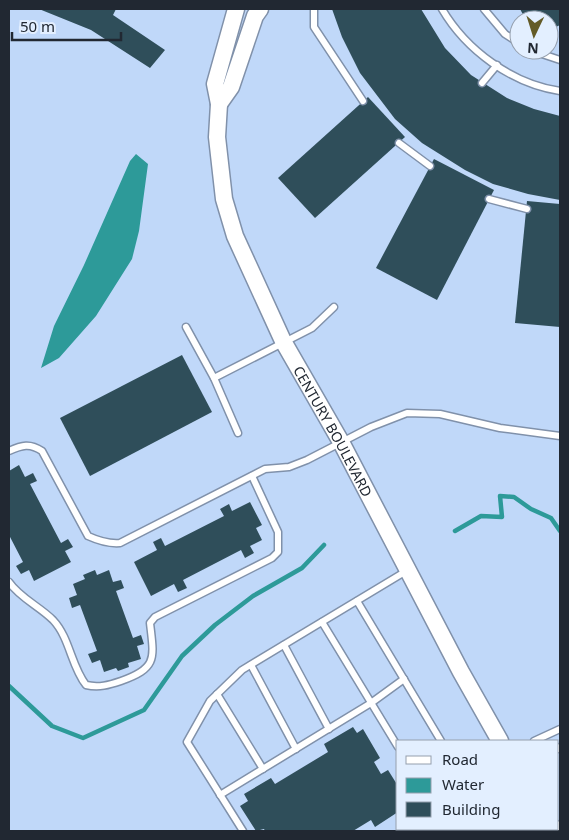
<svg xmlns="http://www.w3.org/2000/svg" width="569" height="840" font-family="'Noto Sans',sans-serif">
  <rect width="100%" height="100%" fill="#cfe2fd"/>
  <path fill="#c0d8f9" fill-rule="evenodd" d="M9,9H560V831H9ZM519,20H549V50H519ZM398,741H558V829H398Z"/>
  <path fill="#2d9a99" d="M136,154L148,164L139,231L132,259L96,316L59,358L41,368L54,326L84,265L130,161Z"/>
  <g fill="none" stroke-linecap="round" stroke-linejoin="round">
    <g stroke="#2d9a99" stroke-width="4.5">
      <path d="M455,531L481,516L502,517L500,496L514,497L531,509L551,518L560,531"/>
      <path d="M9,686L52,726L83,738L144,710L182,656L215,625L253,596L302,568L324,545"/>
    </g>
  </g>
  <g fill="#2f4e5a">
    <path d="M39,9H116L113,15L165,50L150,68L91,30Z"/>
    <path d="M332,9H421L445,48L471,75L507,98L534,109L560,116V200L528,194L493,184L465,170L422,143L395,119L360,73L342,37Z"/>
    <path d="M520,9H560V25L552,29L549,20H526Z"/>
    <path d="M368,97L405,137L315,218L278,178Z"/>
    <path d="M434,159L494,190L437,300L376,268Z"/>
    <path d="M527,201L560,204V327L515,323Z"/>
    <path d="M182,355L212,412L90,476L60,418Z"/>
    <path d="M19,465L25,477L33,473L37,481L30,484L61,543L68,539L73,547L65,551L71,562L34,581L29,570L21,574L16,566L23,562L9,535V471Z"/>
    <path d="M250,502L262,525L256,528L262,540L250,546L254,553L245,558L241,550L183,580L187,588L178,592L174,584L151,596L134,562L157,550L153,542L161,538L165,546L224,516L220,509L229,504L232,511Z"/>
    <path d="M95,570L97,575L109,570L113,582L121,580L124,588L116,591L133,638L141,635L144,644L137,646L141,659L128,663L129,667L118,671L116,668L104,672L100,660L92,663L88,654L97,651L80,605L72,608L69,598L77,595L73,584L85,579L83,575Z"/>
    <path d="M353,727L357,733L363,729L380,758L374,762L381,774L388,770L398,786V812L375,827L371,820L353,831H265L264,829L256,831L240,806L248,801L244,794L271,778L275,784L328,752L324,744Z"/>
  </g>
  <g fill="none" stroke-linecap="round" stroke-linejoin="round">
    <defs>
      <g id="service">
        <path d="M314,9V27L363,101"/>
        <path d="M442,9C466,50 512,84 560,91"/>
        <path d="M484,9L505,34L519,43"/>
        <path d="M530,50L560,60"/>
        <path d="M482,83L497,65"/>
        <path d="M399,143L430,166"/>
        <path d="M489,199L527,209"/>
        <path d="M186,327L214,378L238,433"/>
        <path d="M214,378L312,328L334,307"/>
        <path d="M9,451C22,445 30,443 42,451L88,536C99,541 108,544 120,543L265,469L289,467L307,460L371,427L407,413L440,414L500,428L560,436"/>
        <path d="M9,582C20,598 39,606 53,620C70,638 71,666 86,685C99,688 109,685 121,681C158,668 154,658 150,623L155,617L272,558L278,552V532L252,476"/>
        <path d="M357,601L441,741"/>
        <path d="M322,622L398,747"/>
        <path d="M284,645L329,729"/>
        <path d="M251,665L296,749"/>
        <path d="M217,694L263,769"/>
        <path d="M534,741L560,729"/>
        <path d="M558,749L560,747"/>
        <path d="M220,795L371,703L404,679"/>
        <path d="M448,829L449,831"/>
        <path d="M499,829L501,831"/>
        <path d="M243,831L187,742L210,701L242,670L408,570"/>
        <path d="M461,831L466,829"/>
      </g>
      <g id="tertiary">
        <path id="s1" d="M236,9L215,84L219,104L217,137L224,199L235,236L283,341L341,442L461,672L500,741"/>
        <path d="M219,104L231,87L255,16L260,9"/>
        <path d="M556,829L557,831"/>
      </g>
    </defs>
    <use href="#service" stroke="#8091aa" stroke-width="9"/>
    <use href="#tertiary" stroke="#8091aa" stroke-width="19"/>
    <use href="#service" stroke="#fff" stroke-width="6"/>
    <use href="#tertiary" stroke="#fff" stroke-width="16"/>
  </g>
  <g text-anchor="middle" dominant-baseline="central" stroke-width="5" stroke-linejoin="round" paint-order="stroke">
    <g font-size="14" fill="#212832" stroke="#e3efff">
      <text stroke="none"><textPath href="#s1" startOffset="451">CENTURY BOULEVARD</textPath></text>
    </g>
  </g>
  <rect width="569" height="840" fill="none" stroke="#212832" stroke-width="20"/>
  <rect x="396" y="740" width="162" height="90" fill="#e3efff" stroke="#959fad"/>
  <rect x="406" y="756" width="25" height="8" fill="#ffffff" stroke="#959fad"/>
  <text x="442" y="765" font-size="15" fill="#212832">Road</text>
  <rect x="406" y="778" width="25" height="15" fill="#2d9a99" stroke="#959fad"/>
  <text x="442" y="790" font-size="15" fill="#212832">Water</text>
  <rect x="406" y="802" width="25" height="15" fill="#2f4e5a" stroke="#959fad"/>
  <text x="442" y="815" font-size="15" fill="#212832">Building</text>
  <g transform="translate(534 35) rotate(184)"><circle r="24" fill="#e3efff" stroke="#959fad"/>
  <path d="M0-4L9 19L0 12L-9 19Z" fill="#635b28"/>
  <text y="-8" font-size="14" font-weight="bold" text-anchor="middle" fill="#212832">N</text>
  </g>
  <path d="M12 32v8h109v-8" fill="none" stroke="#212832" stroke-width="2.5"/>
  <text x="20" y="32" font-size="15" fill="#212832" stroke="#e3efff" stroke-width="4" paint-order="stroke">50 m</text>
</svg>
